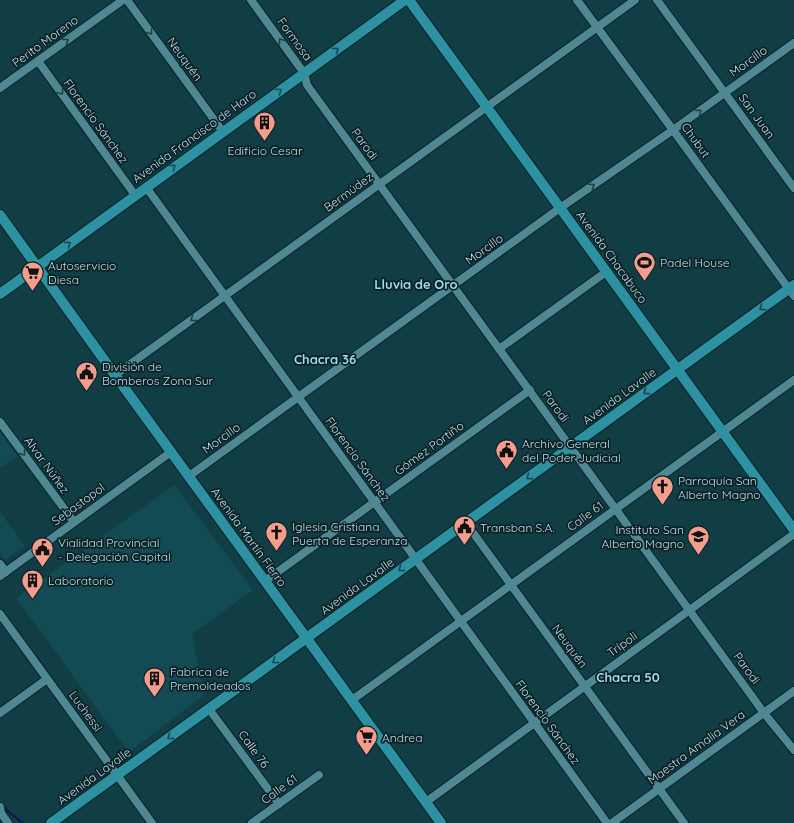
<svg xmlns="http://www.w3.org/2000/svg" width="794" height="823" font-family="Quicksand,sans-serif">
  <rect width="100%" height="100%" fill="#113e45"/>
  <g fill="#134b54">
    <path d="M0,432L17,456L0,468Z"/>
    <path d="M174,485L253,590L192,634L204,695L129,752L16,598Z"/>
    <path d="M0,512L25,546L5,560L0,553Z"/>
  </g>
  <g fill="none" stroke-linecap="round" stroke-linejoin="round">
    <path stroke="#111858" stroke-width="2.5" d="M4,807L10,813L23,823"/>
    <defs>
      <g id="minor">
        <path d="M127,0L223,132"/>
        <path d="M251,0L304,73L307,85L764,713L794,750"/>
        <path d="M577,0L673,130L794,296"/>
        <path d="M657,0L794,188"/>
        <path d="M38,61L135,195"/>
        <path d="M0,88L123,0"/>
        <path d="M146,187L607,823"/>
        <path d="M499,349L606,272"/>
        <path d="M115,375L635,0"/>
        <path d="M0,422L74,522"/>
        <path d="M189,476L560,208L673,130L794,43"/>
        <path d="M466,523L684,823"/>
        <path d="M0,564L6,572"/>
        <path d="M0,576L171,452"/>
        <path d="M265,581L530,390"/>
        <path d="M0,614L152,823"/>
        <path d="M352,700L794,380"/>
        <path d="M209,709L279,804"/>
        <path d="M0,713L47,679"/>
        <path d="M426,802L794,534"/>
        <path d="M0,807L1,813L8,823"/>
        <path d="M252,823L319,775"/>
        <path d="M612,823L794,691"/>
      </g>
      <g id="major">
        <path d="M409,0L794,530"/>
        <path d="M0,215L115,375L441,823"/>
        <path d="M0,294L405,0"/>
        <path d="M51,823L794,285"/>
      </g>
    </defs>
    <use href="#minor" stroke="#042328" stroke-width="10"/>
    <use href="#major" stroke="#042328" stroke-width="12"/>
    <use href="#minor" stroke="#4f8792" stroke-width="8"/>
    <use href="#major" stroke="#2e91a1" stroke-width="10"/>
  </g>
  <defs><path id="oneway-chevron" d="M-2-3.5L2.5 0L-2 3.5" fill="none" stroke-width="1.6" stroke-linecap="round" stroke-linejoin="round"/></defs>
  <g stroke="#1f4047">
    <use href="#oneway-chevron" transform="translate(150 32) rotate(54)"/>
    <use href="#oneway-chevron" transform="translate(66 41) rotate(-36)"/>
    <use href="#oneway-chevron" transform="translate(281 41) rotate(-126)"/>
    <use href="#oneway-chevron" transform="translate(61 92) rotate(54)"/>
    <use href="#oneway-chevron" transform="translate(699 112) rotate(-36)"/>
    <use href="#oneway-chevron" transform="translate(592 186) rotate(-35)"/>
    <use href="#oneway-chevron" transform="translate(193 319) rotate(144)"/>
    <use href="#oneway-chevron" transform="translate(23 453) rotate(54)"/>
  </g>
  <g stroke="#174952">
    <use href="#oneway-chevron" transform="translate(336 50) rotate(-36)"/>
    <use href="#oneway-chevron" transform="translate(279 91) rotate(-36)"/>
    <use href="#oneway-chevron" transform="translate(173 167) rotate(-36)"/>
    <use href="#oneway-chevron" transform="translate(68 244) rotate(-36)"/>
    <use href="#oneway-chevron" transform="translate(762 308) rotate(144)"/>
    <use href="#oneway-chevron" transform="translate(646 392) rotate(144)"/>
    <use href="#oneway-chevron" transform="translate(529 477) rotate(144)"/>
    <use href="#oneway-chevron" transform="translate(401 569) rotate(144)"/>
    <use href="#oneway-chevron" transform="translate(275 661) rotate(144)"/>
    <use href="#oneway-chevron" transform="translate(170 737) rotate(144)"/>
  </g>
  <defs>
    <symbol id="building-pin" viewBox="-11 -11 22 30"><path d="M0 17L-7.5 6A9.5 9.5 0 1 1 7.5 6Z" fill="#f49d8d" stroke="#0a2227"/><path d="M-4-6H4V6H1V3H-1V6H-4ZM-2.5-4.3h1.7v1.8h-1.7ZM.8-4.3h1.7v1.8H.8ZM-2.5-1h1.7V.8h-1.7ZM.8-1h1.7V.8H.8Z" fill="#111"/></symbol>
    <symbol id="stadium-pin" viewBox="-11 -11 22 30"><path d="M0 17L-7.5 6A9.5 9.5 0 1 1 7.5 6Z" fill="#f49d8d" stroke="#0a2227"/><path d="M0-5a6.5 5 0 1 0 0 10a6.5 5 0 1 0 0-10ZM-3.5-1.8h7v3.6h-7Z" fill="#111"/></symbol>
    <symbol id="supermarket-pin" viewBox="-11 -11 22 30"><path d="M0 17L-7.5 6A9.5 9.5 0 1 1 7.5 6Z" fill="#f49d8d" stroke="#0a2227"/><path d="M-6-5.5h2.5l.6 2H6L4.5 2H-2.5L-4.4-4H-6ZM-1.5 3.2a1.3 1.3 0 1 0 .1 0ZM3 3.2a1.3 1.3 0 1 0 .1 0Z" fill="#111"/></symbol>
    <symbol id="civic-pin" viewBox="-11 -11 22 30"><path d="M0 17L-7.5 6A9.5 9.5 0 1 1 7.5 6Z" fill="#f49d8d" stroke="#0a2227"/><path d="M-.6-6.5H3V-4.5H.6V-3L4-1V1h2V6H-6V1h2V-1L-.6-3ZM-1.2 2.5V6h2.4V2.5Z" fill="#111"/></symbol>
    <symbol id="church-pin" viewBox="-11 -11 22 30"><path d="M0 17L-7.5 6A9.5 9.5 0 1 1 7.5 6Z" fill="#f49d8d" stroke="#0a2227"/><path d="M-1.2-6h2.4v3.5h3.3v2.4h-3.3V6h-2.4V-.1h-3.3v-2.4h3.3Z" fill="#111"/></symbol>
    <symbol id="school-pin" viewBox="-11 -11 22 30"><path d="M0 17L-7.5 6A9.5 9.5 0 1 1 7.5 6Z" fill="#f49d8d" stroke="#0a2227"/><path d="M0-5L7-2L0 1L-7-2ZM-4 1L0 2.5L4 1V4Q0 6-4 4Z" fill="#111"/></symbol>
  </defs>
  <g fill-rule="evenodd">
    <use href="#building-pin" x="252" y="110" width="25" height="34"/>
    <use href="#stadium-pin" x="632" y="250" width="25" height="34"/>
    <use href="#supermarket-pin" x="20" y="260" width="25" height="34"/>
    <use href="#civic-pin" x="74" y="360" width="25" height="34"/>
    <use href="#civic-pin" x="494" y="438" width="25" height="34"/>
    <use href="#church-pin" x="650" y="474" width="25" height="34"/>
    <use href="#civic-pin" x="452" y="514" width="25" height="34"/>
    <use href="#church-pin" x="264" y="520" width="25" height="34"/>
    <use href="#school-pin" x="686" y="524" width="25" height="34"/>
    <use href="#civic-pin" x="30" y="536" width="25" height="34"/>
    <use href="#building-pin" x="20" y="568" width="25" height="34"/>
    <use href="#building-pin" x="142" y="666" width="25" height="34"/>
    <use href="#supermarket-pin" x="354" y="724" width="25" height="34"/>
  </g>
  <g text-anchor="middle" dominant-baseline="central" stroke-width="3.5" stroke-linejoin="round" paint-order="stroke">
    <g font-size="12" fill="#c3dfe5" stroke="#0a2227">
      <text transform="translate(295 39) rotate(54)">Formosa</text>
      <text transform="translate(45 41) rotate(-36)">Perito Moreno</text>
      <text transform="translate(185 59) rotate(54)">Neuquén</text>
      <text transform="translate(748 61) rotate(-36)">Morcillo</text>
      <text transform="translate(757 116) rotate(54)">San Juan</text>
      <text transform="translate(96 121) rotate(54)">Florencio Sánchez</text>
      <text transform="translate(194 136) rotate(-36)">Avenida Francisco de Haro</text>
      <text transform="translate(696 140) rotate(54)">Chubut</text>
      <text transform="translate(365 144) rotate(54)">Parodi</text>
      <text transform="translate(348 192) rotate(-36)">Bermúdez</text>
      <text transform="translate(484 249) rotate(-36)">Morcillo</text>
      <text transform="translate(612 257) rotate(54)">Avenida Chacabuco</text>
      <text transform="translate(619 396) rotate(-36)">Avenida Lavalle</text>
      <text transform="translate(556 406) rotate(54)">Parodi</text>
      <text transform="translate(221 438) rotate(-36)">Morcillo</text>
      <text transform="translate(429 448) rotate(-36)">Gómez Portiño</text>
      <text transform="translate(358 459) rotate(54)">Florencio Sánchez</text>
      <text transform="translate(47 465) rotate(54)">Alvar Núñez</text>
      <text transform="translate(78 504) rotate(-36)">Sebastopol</text>
      <text transform="translate(585 516) rotate(-36)">Calle 61</text>
      <text transform="translate(249 537) rotate(54)">Avenida Martín Fierro</text>
      <text transform="translate(357 586) rotate(-36)">Avenida Lavalle</text>
      <text transform="translate(622 644) rotate(-36)">Trípoli</text>
      <text transform="translate(570 646) rotate(54)">Neuquén</text>
      <text transform="translate(747 668) rotate(54)">Parodi</text>
      <text transform="translate(86 711) rotate(54)">Luchessi</text>
      <text transform="translate(548 722) rotate(54)">Florencio Sánchez</text>
      <text transform="translate(696 747) rotate(-36)">Maestra Amalia Vera</text>
      <text transform="translate(254 749) rotate(54)">Calle 76</text>
      <text transform="translate(94 776) rotate(-36)">Avenida Lavalle</text>
      <text transform="translate(279 789) rotate(-36)">Calle 61</text>
    </g>
    <g font-size="12" fill="#c3dfe5" stroke="#0a2227" text-anchor="start">
      <text x="265" y="150" text-anchor="middle">Edificio Cesar</text>
      <text x="660" y="262">Padel House</text>
      <text x="48" y="265">Autoservicio<tspan x="48" dy="14">Diesa</tspan></text>
      <text x="102" y="366">División de<tspan x="102" dy="14">Bomberos Zona Sur</tspan></text>
      <text x="522" y="443">Archivo General<tspan x="522" dy="14">del Poder Judicial</tspan></text>
      <text x="678" y="480">Parroquía San<tspan x="678" dy="14">Alberto Magno</tspan></text>
      <text x="292" y="526">Iglesia Cristiana<tspan x="292" dy="14">Puerta de Esperanza</tspan></text>
      <text x="480" y="527">Transban S.A.</text>
      <text x="684" y="529" text-anchor="end">Instituto San<tspan x="684" dy="14">Alberto Magno</tspan></text>
      <text x="58" y="542">Vialidad Provincial<tspan x="58" dy="14">- Delegación Capital</tspan></text>
      <text x="48" y="580">Laboratorio</text>
      <text x="170" y="671">Fabrica de<tspan x="170" dy="14">Premoldeados</tspan></text>
      <text x="382" y="737">Andrea</text>
    </g>
    <g font-size="13" font-weight="bold" fill="#a1dbe7" stroke="#0a2227">
      <text x="416" y="284">Lluvia de Oro</text>
      <text x="325" y="359">Chacra 36</text>
      <text x="628" y="677">Chacra 50</text>
    </g>
  </g>
</svg>
